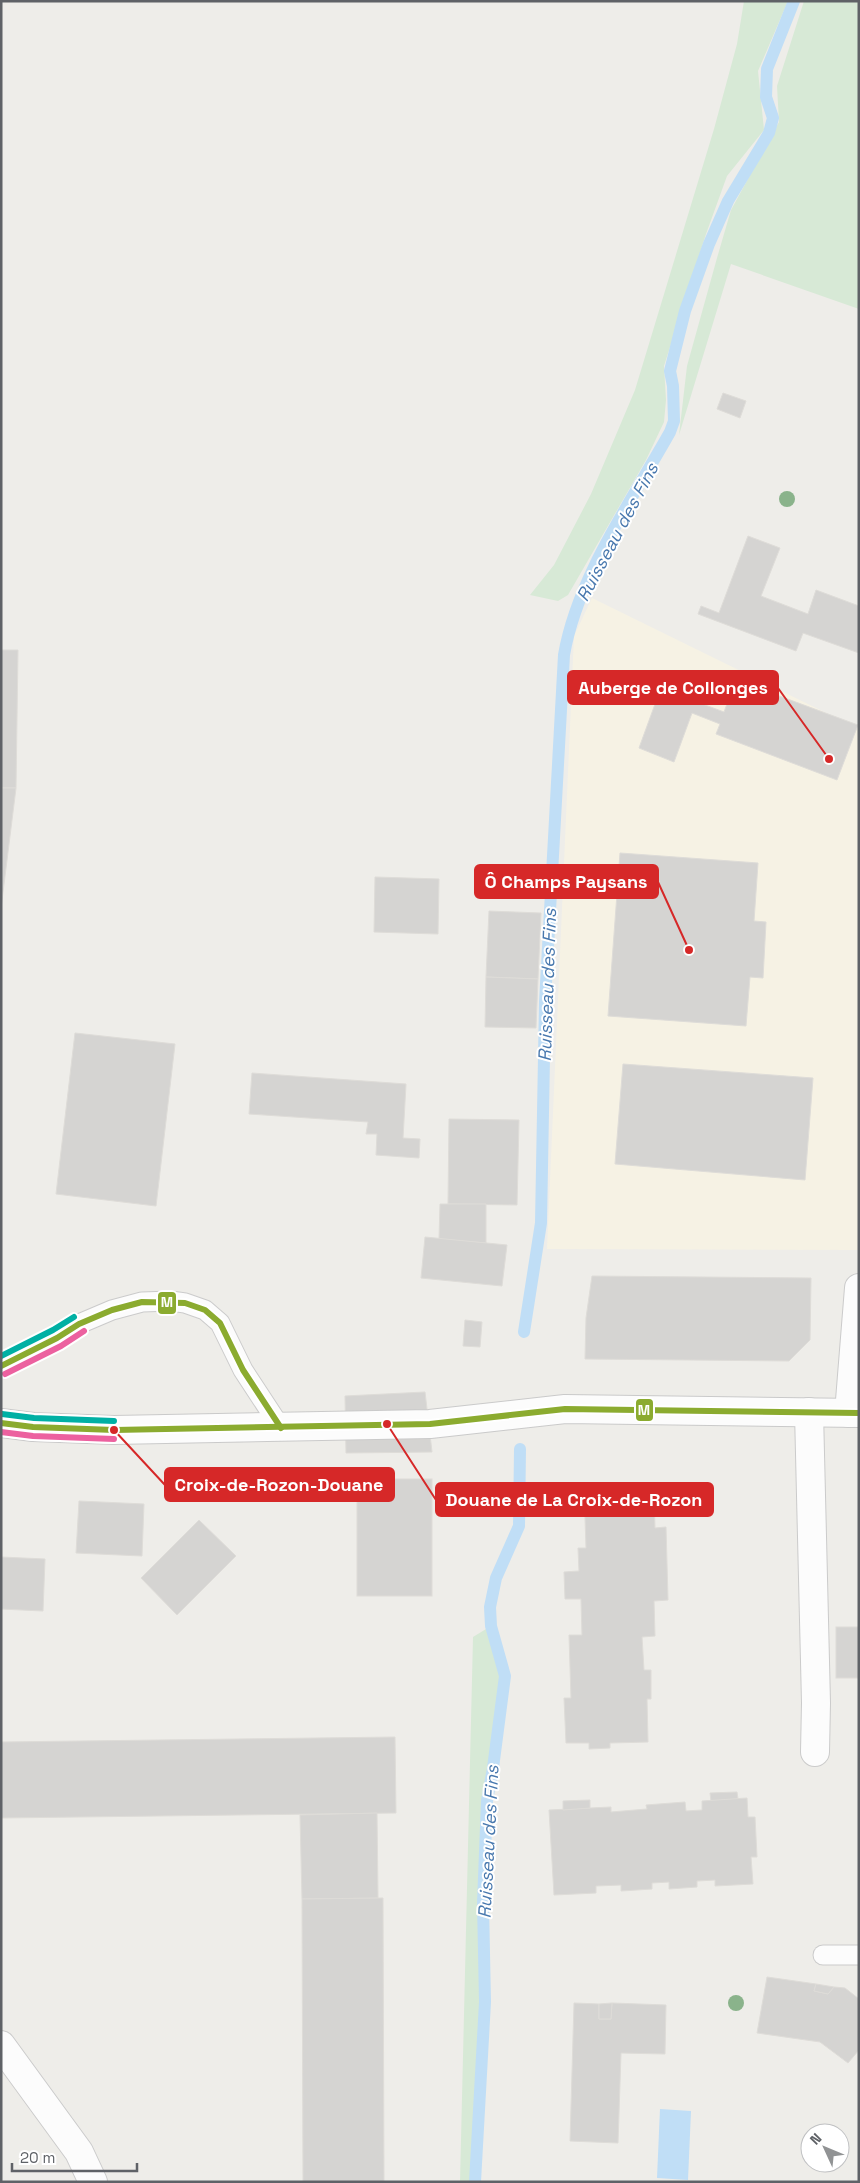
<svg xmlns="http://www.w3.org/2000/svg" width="860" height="2183" font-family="'Space Grotesk',sans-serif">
  <rect width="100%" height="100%" fill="#eeede9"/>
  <path fill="#f6f2e4" d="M592,598L859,729V1250L547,1249L574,636Z"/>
  <g fill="#d7e9d6">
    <path d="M744,1H788L758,71L764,130L727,176L706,234L664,366L666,400L664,422L646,460L568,595L558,601L530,595L554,565L591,494L635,390L714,129L737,44Z"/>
    <path d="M804,1H859V309L731,264L679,435L687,366L717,258L731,210L779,122L777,86Z"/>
    <path d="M491,1626L505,1676L493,1768L487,1801L483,1903L485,2002L475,2182H460L473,1637Z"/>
  </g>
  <path fill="#c0def6" d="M660,2109L691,2111L688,2180L657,2178Z"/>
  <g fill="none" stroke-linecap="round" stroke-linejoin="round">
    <g stroke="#c0def6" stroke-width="12">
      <path d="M524,1332L541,1223L545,1002L564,655C577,578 632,500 670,432L674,421L673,386L670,371L685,311L709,244L728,201L769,133L773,118L766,97L767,69L794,1"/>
      <path d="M475,2182L485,2002L483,1903L487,1801L493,1768L505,1676L491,1626L490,1607L496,1578L519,1526L520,1449"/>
    </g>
  </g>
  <g fill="#d5d4d2" stroke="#dedcd8">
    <path d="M723,393L746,401L740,418L717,409Z"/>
    <path d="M748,536L780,548L761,596L808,614L816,590L859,606V653L803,633L796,651L698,614L701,606L719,613Z"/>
    <path d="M1,650H18L16,788H1Z"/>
    <path d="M666,674L702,687L697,702L724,712L736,680L858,725L837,780L716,734L720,724L692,713L674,762L639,748Z"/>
    <path d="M1,788H16L1,908Z"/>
    <path d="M620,853L758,863L754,921L766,922L763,978L750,977L746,1026L608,1016Z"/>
    <path d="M375,877L439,879L438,934L374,932Z"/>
    <path d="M489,911L541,913L538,979L486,977Z"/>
    <path d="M486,977L538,979L536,1028L485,1027Z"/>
    <path d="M75,1033L175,1044L156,1206L56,1194Z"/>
    <path d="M623,1064L813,1078L805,1180L615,1164Z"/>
    <path d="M252,1073L406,1084L403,1138L420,1139L419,1158L376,1155L377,1134H366L368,1122L249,1114Z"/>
    <path d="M449,1119L519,1120L517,1205L448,1204Z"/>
    <path d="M440,1204H486V1243L439,1239Z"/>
    <path d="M425,1237L507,1245L502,1286L421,1278Z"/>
    <path d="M592,1276L811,1278L810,1340L789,1361L585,1359L586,1318Z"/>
    <path d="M465,1320L482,1322L480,1347L463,1346Z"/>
    <path d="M425,1392L432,1452L346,1453L345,1396Z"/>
    <rect x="357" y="1479" width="75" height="117"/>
    <path d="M639,1486V1493H654L655,1528L666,1527L668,1600L654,1601L655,1636L642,1637L644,1670H651V1699H647L648,1742L610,1743V1748L589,1749V1743H566L564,1698H571L569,1635H582L581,1599H565L564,1572L579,1571L578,1548H586L584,1488Z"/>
    <path d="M79,1501L144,1504L142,1556L76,1553Z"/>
    <path d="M199,1520L236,1556L177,1615L141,1578Z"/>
    <path d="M1,1557L45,1559L43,1611L1,1609Z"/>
    <rect x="836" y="1627" width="23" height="51"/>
    <path d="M395,1737L396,1813L1,1818V1742Z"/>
    <path d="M737,1792L738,1799L711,1801L710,1793Z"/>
    <path d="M747,1798L748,1817H755L757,1857H751L753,1884L715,1886V1880L697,1881V1887L669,1889V1882L652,1883V1889L621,1891V1885L596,1886V1893L554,1895L549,1810L611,1807V1812L647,1809L646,1805L685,1802L686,1811L702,1810V1801Z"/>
    <path d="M590,1800V1808L563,1810V1801Z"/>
    <path d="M377,1813L378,1898L302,1899L300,1815Z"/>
    <path d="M383,1898L384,2182H303L302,1899Z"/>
    <path d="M767,1977L816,1984L814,1991L828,1994L834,1987L845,1988L859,1999V2050L848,2063L820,2042L757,2033Z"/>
    <path d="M816,1984L834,1987L828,1994L814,1991Z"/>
    <path d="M574,2003L599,2004V2019H611L612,2003L666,2005L665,2054L621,2053L618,2143L570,2141Z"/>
    <path d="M612,2003L611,2019H599V2004Z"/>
  </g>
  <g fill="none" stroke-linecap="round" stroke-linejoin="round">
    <defs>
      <g id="lane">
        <path d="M1,1366L57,1338L79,1324L112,1310L142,1302L171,1301L185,1303L205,1310L220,1323L243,1370L281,1428"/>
        <path d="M823,1955H859"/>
      </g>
      <g id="street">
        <path d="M809,1412L816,1703L815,1752"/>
        <path d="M849,1413L859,1288"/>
        <path d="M1,2045L79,2152L93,2182"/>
      </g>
      <path id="secondary" d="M1,1423L33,1427L114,1430L430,1424L565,1409L859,1413"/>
    </defs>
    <use href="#lane" stroke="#cbcbcb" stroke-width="21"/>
    <use href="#street" stroke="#cbcbcb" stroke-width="30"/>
    <use href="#secondary" stroke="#cacaca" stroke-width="30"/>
    <use href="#lane" stroke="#fcfcfc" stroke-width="19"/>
    <use href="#street" stroke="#fcfcfc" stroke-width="28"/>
    <use href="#secondary" stroke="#fcfcfc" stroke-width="28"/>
    <defs>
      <g id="bus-1">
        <path d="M1,1366L57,1338L79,1324L112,1310L142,1302L185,1303L205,1310L220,1323L243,1370L281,1428"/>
        <path d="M1,1423L33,1427L114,1430L430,1424L565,1409L859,1413"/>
      </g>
      <g id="bus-2">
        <path d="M5,1374L61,1346L84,1331"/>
        <path d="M1,1432L33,1436L114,1439"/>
      </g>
      <g id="bus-3">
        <path d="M1,1356L53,1330L74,1317"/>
        <path d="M2,1414L34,1418L114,1421"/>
      </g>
    </defs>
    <use href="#bus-1" stroke="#fff" stroke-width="10"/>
    <use href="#bus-2" stroke="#fff" stroke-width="10"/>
    <use href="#bus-3" stroke="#fff" stroke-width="10"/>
    <use href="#bus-1" stroke="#8bab2f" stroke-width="6"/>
    <use href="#bus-2" stroke="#ec619f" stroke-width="6"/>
    <use href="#bus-3" stroke="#00b0a4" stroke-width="6"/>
  </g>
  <g fill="#8ab38b">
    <circle cx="787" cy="499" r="8"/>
    <circle cx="736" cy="2003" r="8"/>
  </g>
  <g text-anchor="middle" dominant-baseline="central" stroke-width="4" stroke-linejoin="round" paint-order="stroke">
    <g font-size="18" font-style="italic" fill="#4878ae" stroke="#fff">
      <text transform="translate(617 532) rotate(-62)">Ruisseau des Fins</text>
      <text transform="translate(547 985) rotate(-88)">Ruisseau des Fins</text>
      <text transform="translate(488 1842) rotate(-87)">Ruisseau des Fins</text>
    </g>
  </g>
  <path fill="none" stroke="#d62828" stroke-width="2" d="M829 759L778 688M689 950L658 882M114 1430L165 1485M387 1424L436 1500"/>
  <g fill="#d62828" stroke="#fff" stroke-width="2">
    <circle cx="829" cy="759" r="5"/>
    <circle cx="689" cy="950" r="5"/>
    <circle cx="114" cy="1430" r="5"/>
    <circle cx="387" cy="1424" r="5"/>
  </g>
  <g fill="#d62828" stroke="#d62828" stroke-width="2">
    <rect x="568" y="671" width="210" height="33" rx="5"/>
    <rect x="475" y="865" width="183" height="33" rx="5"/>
    <rect x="165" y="1468" width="229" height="33" rx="5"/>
    <rect x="436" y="1483" width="277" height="33" rx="5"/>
  </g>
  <g font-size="18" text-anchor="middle" font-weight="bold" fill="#fff">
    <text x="673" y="694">Auberge de Collonges</text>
    <text x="566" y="888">Ô Champs Paysans</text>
    <text x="279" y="1491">Croix-de-Rozon-Douane</text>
    <text x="574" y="1506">Douane de La Croix-de-Rozon</text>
  </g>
  <g stroke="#fff" stroke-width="2">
    <rect x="157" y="1291" width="20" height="24" rx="5" fill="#8bab2f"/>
    <rect x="635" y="1398" width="19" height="24" rx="5" fill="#8bab2f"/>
  </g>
  <g font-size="14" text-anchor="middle" font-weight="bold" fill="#fff">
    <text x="167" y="1307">M</text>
    <text x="644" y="1415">M</text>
  </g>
  <rect width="860" height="2183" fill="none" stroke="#5f6267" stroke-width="5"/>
  <g transform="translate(825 2148) rotate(314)"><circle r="24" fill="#ffffff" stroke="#bfc0c2"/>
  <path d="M0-4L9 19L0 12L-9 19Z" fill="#919394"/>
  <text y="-8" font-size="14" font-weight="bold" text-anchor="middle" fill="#5f6267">N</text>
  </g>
  <path d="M12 2163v8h125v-8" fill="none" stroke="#5f6267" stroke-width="2.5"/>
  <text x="20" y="2163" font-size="15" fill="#5f6267" stroke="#ffffff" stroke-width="4" paint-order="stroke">20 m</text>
</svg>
